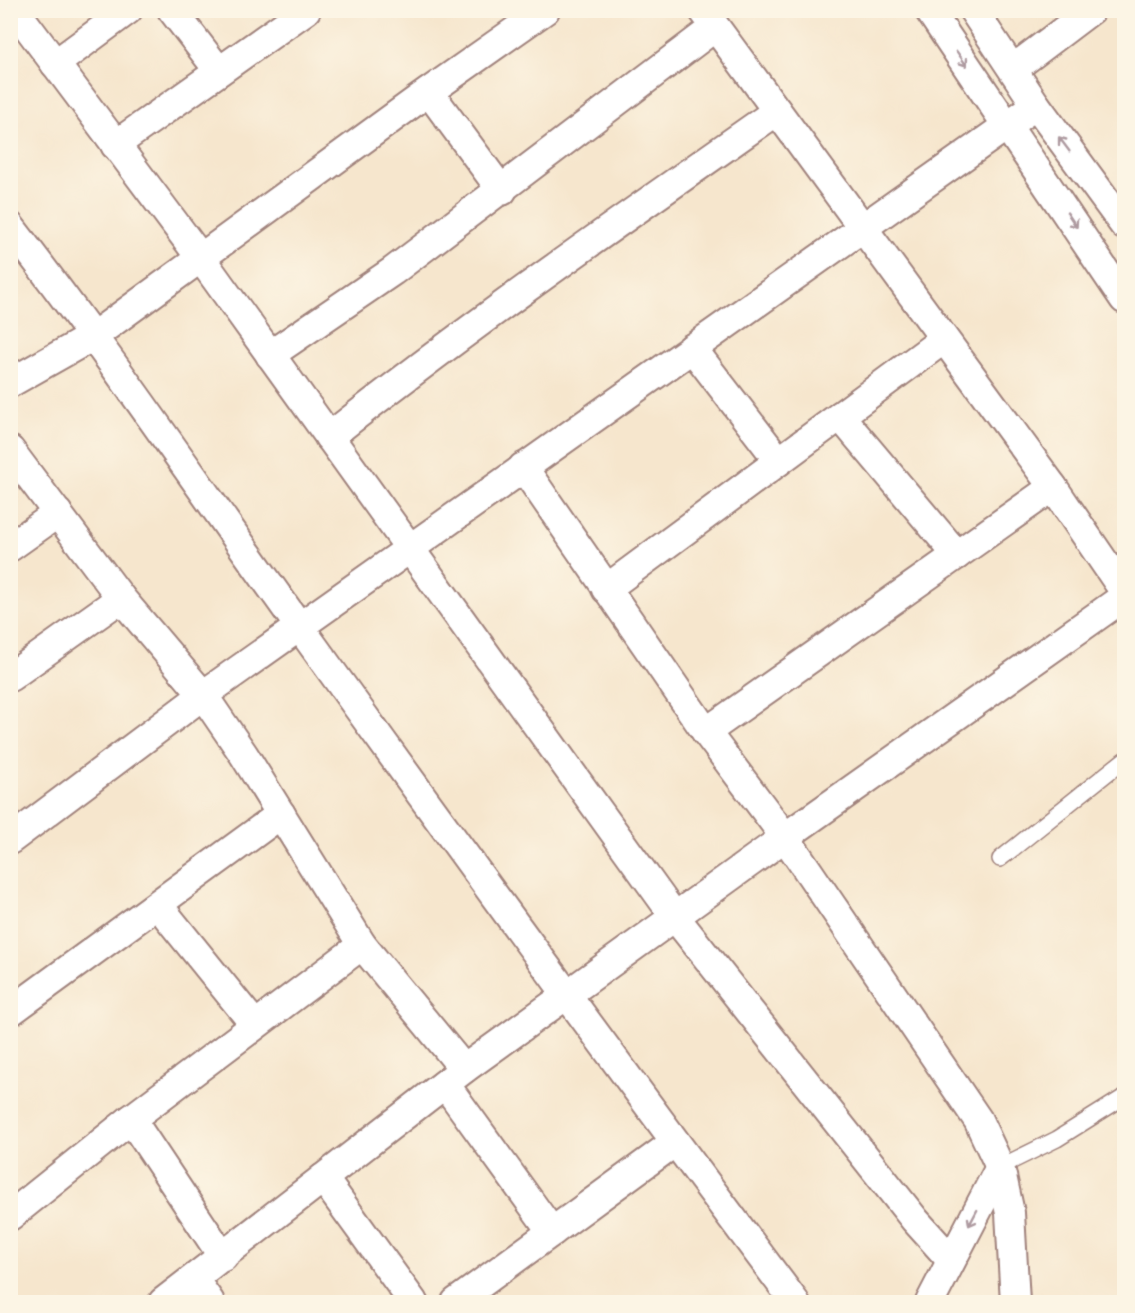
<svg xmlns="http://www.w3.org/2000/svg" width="1135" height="1313" font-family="'Comic Neue',sans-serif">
  <rect width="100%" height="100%" fill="#fcf5e5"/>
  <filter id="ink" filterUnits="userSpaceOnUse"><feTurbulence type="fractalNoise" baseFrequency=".0167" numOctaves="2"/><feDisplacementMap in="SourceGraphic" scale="12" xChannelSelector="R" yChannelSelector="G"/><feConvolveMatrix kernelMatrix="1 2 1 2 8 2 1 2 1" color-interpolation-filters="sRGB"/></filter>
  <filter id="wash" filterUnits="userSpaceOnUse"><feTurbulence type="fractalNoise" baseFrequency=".008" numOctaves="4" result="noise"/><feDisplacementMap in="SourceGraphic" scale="24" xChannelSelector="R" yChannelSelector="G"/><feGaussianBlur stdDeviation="1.35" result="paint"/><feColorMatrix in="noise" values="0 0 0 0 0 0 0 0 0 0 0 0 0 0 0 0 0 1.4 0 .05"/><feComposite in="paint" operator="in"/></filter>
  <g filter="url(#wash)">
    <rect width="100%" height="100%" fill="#f6e6cd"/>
  </g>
  <g filter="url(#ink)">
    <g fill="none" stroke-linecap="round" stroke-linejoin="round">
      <defs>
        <g id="lane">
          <path d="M1000,859L1124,760"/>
          <path d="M1000,1167L1057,1139L1124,1097"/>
        </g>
        <g id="street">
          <path d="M15,10L200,257L675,917L915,1220L951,1260"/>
          <path d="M172,10L219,71"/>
          <path d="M703,10L1053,487L1124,591"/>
          <path d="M929,10L1124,299"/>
          <path d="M973,10L1036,105L1124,225"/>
          <path d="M55,64L128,10"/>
          <path d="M1013,69L1091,10"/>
          <path d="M429,92L502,191"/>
          <path d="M115,145L306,10"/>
          <path d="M10,226C113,359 206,497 304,633C466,858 629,1081 795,1302"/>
          <path d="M692,348L779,461"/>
          <path d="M270,355L393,271L715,27"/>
          <path d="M10,383L95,335L417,100L545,10"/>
          <path d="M840,416L957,555"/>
          <path d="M329,437C474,322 626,217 777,111"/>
          <path d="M10,450L121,598L203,695L244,755L362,945L464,1069"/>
          <path d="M523,467L706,732L785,837L978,1120L1000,1167L1010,1213L1015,1302"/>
          <path d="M10,547L58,513"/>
          <path d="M606,589L944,339"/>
          <path d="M10,677L121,598"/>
          <path d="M706,732L1053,487"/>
          <path d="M10,840L203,695L1036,105"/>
          <path d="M158,905L255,1025"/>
          <path d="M10,1012L281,814"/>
          <path d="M445,1084L552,1232"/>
          <path d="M131,1119L223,1257"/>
          <path d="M323,1178L413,1302"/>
          <path d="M10,1216L131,1119L362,945"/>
          <path d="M194,1279L210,1302"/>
          <path d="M163,1302L464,1069L785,837L1124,597"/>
          <path d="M456,1302L675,1142"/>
          <path d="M930,1302L1000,1167"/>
        </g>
      </defs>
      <use href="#lane" stroke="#a0827c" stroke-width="18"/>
      <use href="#street" stroke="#a0827c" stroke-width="32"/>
      <use href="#lane" stroke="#fff" stroke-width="15"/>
      <use href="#street" stroke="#fff" stroke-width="28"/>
    </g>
    <defs><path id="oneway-shaft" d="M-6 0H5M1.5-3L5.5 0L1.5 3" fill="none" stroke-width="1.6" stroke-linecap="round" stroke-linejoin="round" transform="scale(1.5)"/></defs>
    <g stroke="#ae9aa0">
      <use href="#oneway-shaft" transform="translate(962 59) rotate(55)"/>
      <use href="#oneway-shaft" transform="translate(1064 144) rotate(-127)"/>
      <use href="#oneway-shaft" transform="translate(1072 220) rotate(56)"/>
      <use href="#oneway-shaft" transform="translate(973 1218) rotate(118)"/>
    </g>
  </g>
  <rect width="1135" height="1313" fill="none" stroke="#fcf5e5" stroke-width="36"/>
</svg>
